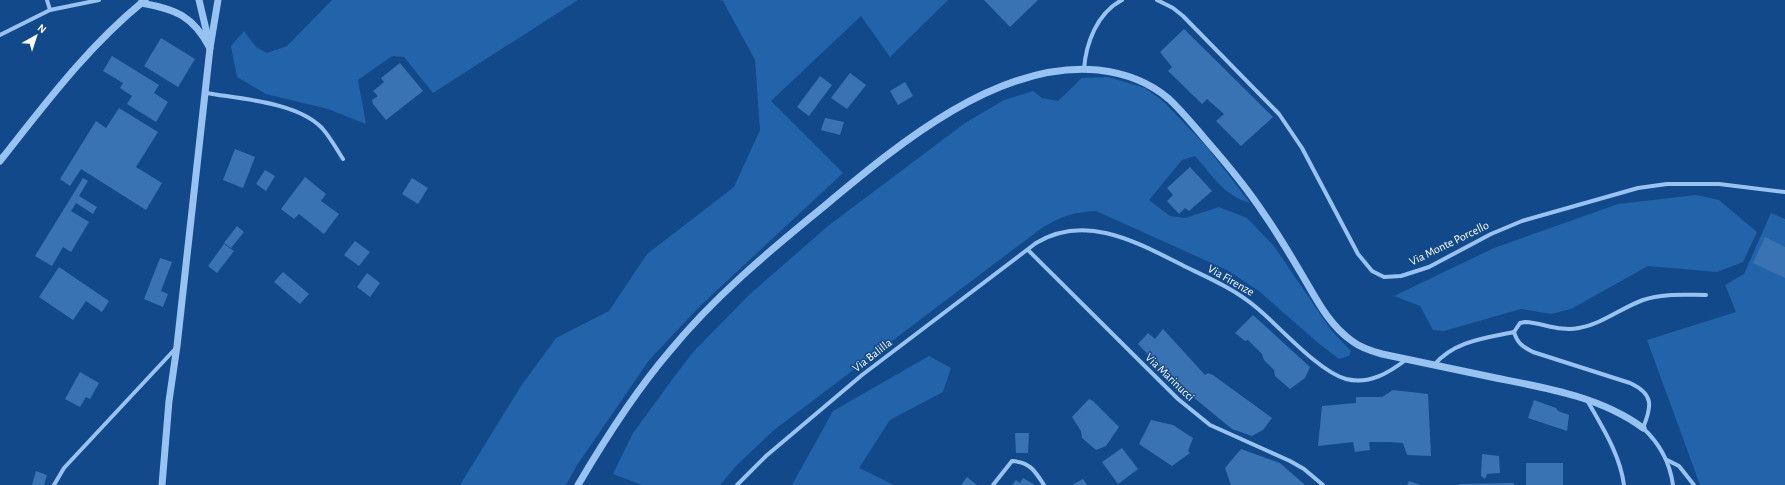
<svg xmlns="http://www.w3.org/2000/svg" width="1785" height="485" font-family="'Alegreya Sans',sans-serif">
  <rect width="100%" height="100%" fill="#12498a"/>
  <g fill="#2363a9">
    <path d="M332,0H578L433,93L404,57L392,56L358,80L366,124L328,109L266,94L237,77L231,46L244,31L256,47L267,53L287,46Z"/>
    <path d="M720,0H948L890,57L861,16L771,101L843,173L700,306L650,359L577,465L566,485H460L521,386L556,338L609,311L647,254L734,187L760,130L755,60L723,1Z"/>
    <path d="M1108,77L1145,88L1163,101L1207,147L1250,203C1223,195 1213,176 1195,156L1182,160L1149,200L1170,216L1185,218L1219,207L1247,218L1274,246L1331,330L1351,351L1349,356L1339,359L1317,342L1259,291L1227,270L1096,211C1074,212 1063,216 1043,227L774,430L737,465L720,485H642L613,474L633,433L674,377L694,351L750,294L828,226L965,123L1004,100L1033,91L1042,98L1058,101L1082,78Z"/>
    <path d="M1696,195L1719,200L1757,232L1743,262L1717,272L1648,266L1571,309L1551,314L1521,309L1444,331L1433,330L1420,306L1394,296L1494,248L1618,204Z"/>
    <path d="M1771,213L1785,219V485H1700L1647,340L1736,312L1725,285L1744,274Z"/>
    <path d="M929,356L951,368L943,392L890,420L859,468L894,485H792L833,411Z"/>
  </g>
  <g fill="#3a73b3">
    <path d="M984,0H1038L1010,27Z"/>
    <path d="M1184,29L1273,117L1241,146L1216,121L1224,114L1207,99L1202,104L1168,71L1172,67L1160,52Z"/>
    <path d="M161,38L195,59L178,87L144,66Z"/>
    <path d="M112,56L159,85L154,93L168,102L156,122L127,104L132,96L120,88L123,83L103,71Z"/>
    <path d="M400,63L423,91L386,120L373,104L372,100L378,96L373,91L384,82L381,78Z"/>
    <path d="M850,73L866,85L847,109L831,98Z"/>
    <path d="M820,76L832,85L809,116L797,107Z"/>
    <path d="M905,82L913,96L898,105L890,91Z"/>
    <path d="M119,108L158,132L136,167L162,183L146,210L81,169L70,186L60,179L96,121L106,128Z"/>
    <path d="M825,118L844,122L840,135L821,130Z"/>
    <path d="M235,149L255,157L243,188L223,180Z"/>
    <path d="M1190,167L1212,191L1189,211L1185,208L1179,214L1167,201L1173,195L1167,188Z"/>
    <path d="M265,170L275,176L266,191L256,184Z"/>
    <path d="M305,177L326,194L321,201L339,214L324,234L299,214L294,219L281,209Z"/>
    <path d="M83,178L88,181L79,196L97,207L93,214L76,203L71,211L89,222L71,252L63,247L52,266L35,256Z"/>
    <path d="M412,178L428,188L418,204L402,194Z"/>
    <path d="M237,226L244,232L231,248L224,243Z"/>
    <path d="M1765,237L1785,247V278L1753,263Z"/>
    <path d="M355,241L370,252L359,266L344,255Z"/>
    <path d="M224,244L234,251L217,273L208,266Z"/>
    <path d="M160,258L172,262L161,291L168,294L163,307L144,299Z"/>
    <path d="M59,267L109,301L102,312L86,301L73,320L39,297Z"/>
    <path d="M283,272L309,294L300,304L274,282Z"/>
    <path d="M367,273L380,283L370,297L357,287Z"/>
    <path d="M1253,315L1310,367L1305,378L1290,389L1275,376L1274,370L1264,360L1262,354L1248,340L1245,341L1235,333Z"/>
    <path d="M1163,329L1205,375L1208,373L1213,375L1272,418L1263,430L1252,436L1232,429L1193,397L1188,396L1138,344L1148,333L1155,339Z"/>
    <path d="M80,372L99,383L90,399L86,397L80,407L65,399Z"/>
    <path d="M1393,390L1428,394L1431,456L1407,455L1403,443L1389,442H1369L1370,450L1355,452L1353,442L1318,446L1322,406L1356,403V397H1382Z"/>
    <path d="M1089,399L1093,401L1119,427L1106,446L1096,450L1082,438L1081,431L1072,417Z"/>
    <path d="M1534,400L1556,408L1558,411L1569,415L1567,431L1528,418Z"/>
    <path d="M1151,420L1173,425L1193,438L1188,451L1190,453L1172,466L1139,444Z"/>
    <path d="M1015,433H1029L1028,453H1016Z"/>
    <path d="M1122,448L1138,469L1118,484L1102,462Z"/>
    <path d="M1241,449L1280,463L1305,485H1231L1225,468Z"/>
    <path d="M1482,454L1499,456L1500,473L1487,474L1485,479L1481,476Z"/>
    <rect x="1526" y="463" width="37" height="22"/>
    <path d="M36,471L47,475L44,485H32Z"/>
    <path d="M967,477L977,485H961Z"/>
    <path d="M1023,478L1035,485H1012L1016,480L1020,483Z"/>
    <path d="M1083,479L1087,485H1072Z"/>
    <path d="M1409,481L1421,485H1407Z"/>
    <path d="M1514,483V485H1459V484Z"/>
  </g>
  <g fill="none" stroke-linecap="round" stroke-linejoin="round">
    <g stroke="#98c2f1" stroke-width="4">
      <path d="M47,0L50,10"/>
      <path d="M1157,0L1173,8L1183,16L1279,114L1302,148L1358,254L1372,271L1384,277L1401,276L1429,267L1491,234L1522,221L1638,188L1667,184H1719L1785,192"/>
      <path d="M0,35L50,10L99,0"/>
      <path d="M1084,69C1086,43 1097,13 1122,0"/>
      <path d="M206,93C241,99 297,102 322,128C330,137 336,148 343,159"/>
      <path d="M1028,250L1178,399L1210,425L1290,461L1304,469L1323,485"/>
      <path d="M1434,365C1454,341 1485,338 1514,332"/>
      <path d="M1587,400C1602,427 1620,454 1624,485"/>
      <path d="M1667,460L1679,466L1694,485"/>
      <path d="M54,485L64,468L176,348"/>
      <path d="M737,485L766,456L862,375L1036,243C1087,212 1140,244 1186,267C1211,279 1236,290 1257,308C1280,327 1318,371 1346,379C1370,385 1390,372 1407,359"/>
      <path d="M993,485L1012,461C1030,462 1035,471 1044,485"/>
      <path d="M1673,485C1670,463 1659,443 1643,428C1652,406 1654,394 1630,383L1533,352C1523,347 1517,343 1514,332L1520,323L1525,322C1543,323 1560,332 1579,328C1602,324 1621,308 1643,300C1663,293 1686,295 1706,295"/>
    </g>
    <g stroke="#98c2f1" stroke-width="7">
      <path d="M199,0L209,42"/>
      <path d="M141,3C176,9 193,16 210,48"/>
      <path d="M0,161C45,104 88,46 145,0"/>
      <path d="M162,485L169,401L177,346L210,48L218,0"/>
      <path d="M578,485C605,439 634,393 669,352C713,298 768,252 822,208C895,147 997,60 1098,70C1125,73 1148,81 1169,99C1182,111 1194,126 1206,140C1227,164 1247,188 1264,214C1280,237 1294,261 1308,285C1320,306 1332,327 1352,341C1361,348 1371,351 1382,354C1420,362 1458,370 1496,378C1547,388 1601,397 1643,428"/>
    </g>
  </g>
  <g text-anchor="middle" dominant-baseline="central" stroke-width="3" stroke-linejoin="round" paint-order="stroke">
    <g font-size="12" fill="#fff" stroke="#12498a">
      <text transform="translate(1449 243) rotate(-26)">Via Monte Porcello</text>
      <text transform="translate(1231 280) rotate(30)">Via Firenze</text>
      <text transform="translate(872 355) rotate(-38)">Via Balilla</text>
      <text transform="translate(1170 377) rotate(44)">Via Marinucci</text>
    </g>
  </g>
  <g transform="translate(36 36) rotate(39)" stroke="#12498a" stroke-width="3" paint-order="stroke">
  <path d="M0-3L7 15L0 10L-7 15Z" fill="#ffffff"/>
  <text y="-6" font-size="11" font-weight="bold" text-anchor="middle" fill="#ffffff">N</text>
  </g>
</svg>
